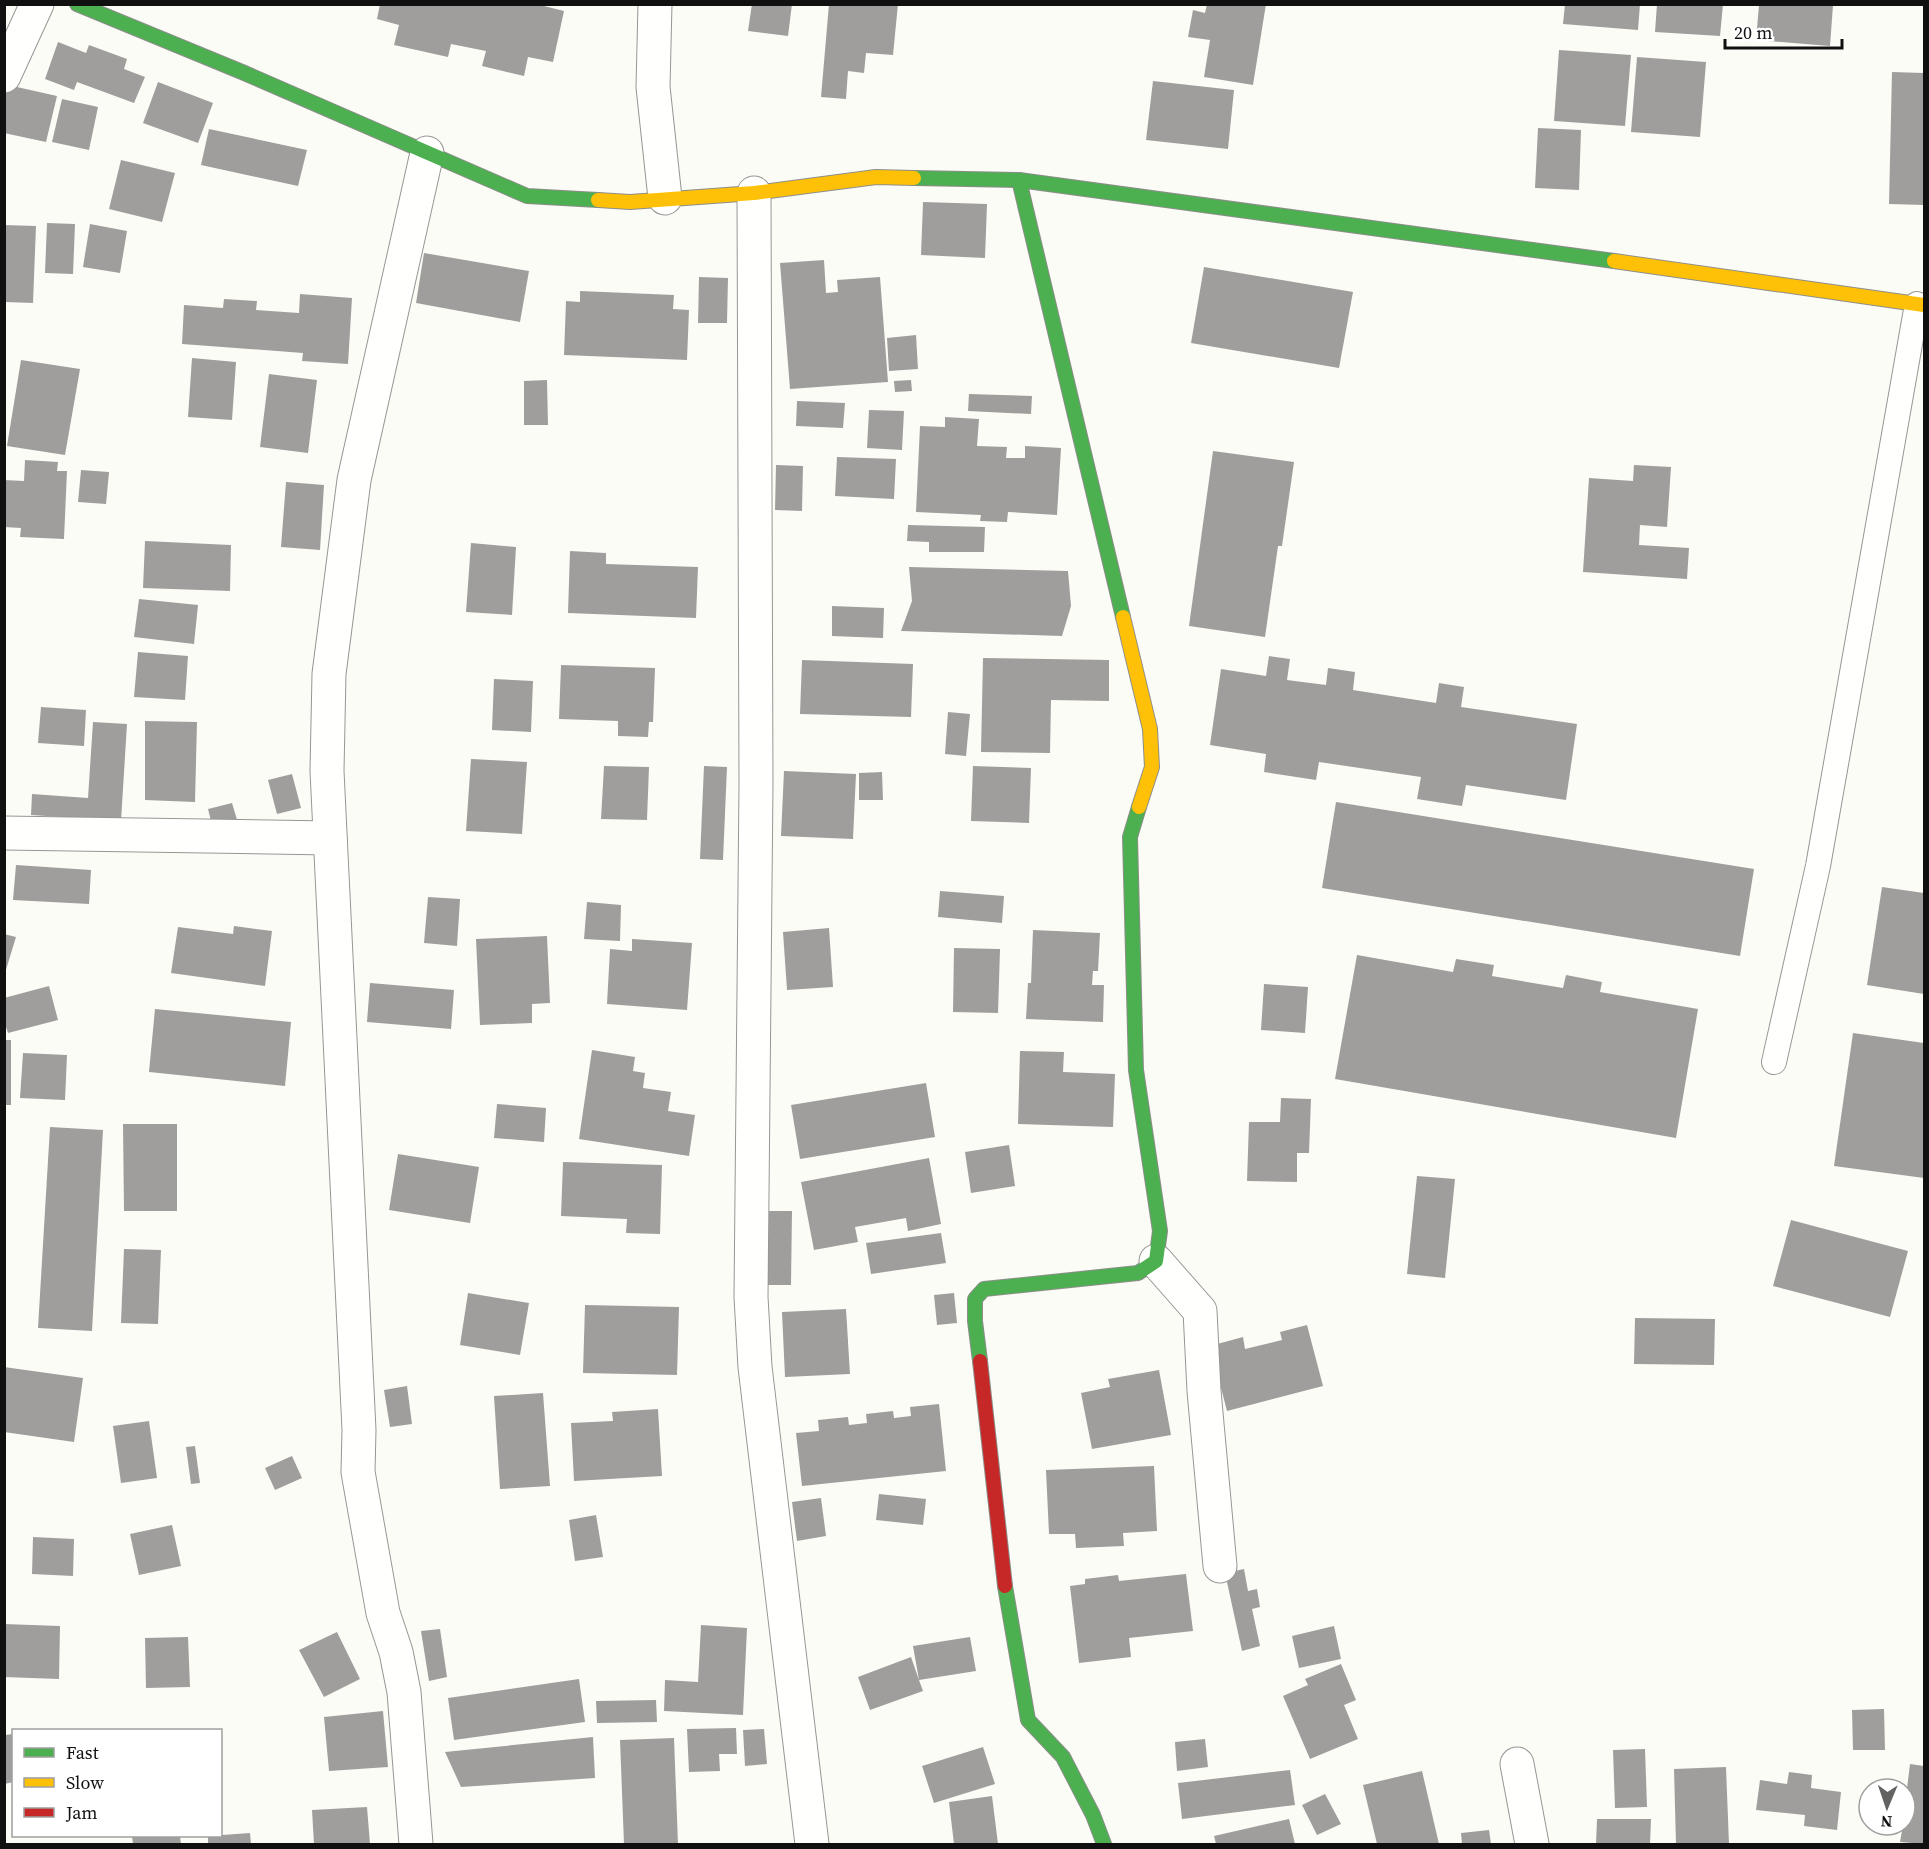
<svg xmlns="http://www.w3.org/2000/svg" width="1929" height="1849" font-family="'Source Serif 4',serif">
  <rect width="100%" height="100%" fill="#fcfcf7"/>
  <g fill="#a09e9c">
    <path d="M380,4H536L564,11L553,62L528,57L524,76L482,66L486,51L451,44L448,57L394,45L399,25L377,19Z"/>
    <path d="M752,4H792L788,36L748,31Z"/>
    <path d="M829,4H898L893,55L866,53L864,73L848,71L846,99L821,97Z"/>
    <path d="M1207,4H1266L1253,85L1204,77L1210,40L1188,37L1193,10L1205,13Z"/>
    <path d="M1565,4H1640L1638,30L1563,24Z"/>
    <path d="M1657,4H1723L1720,36L1655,32Z"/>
    <path d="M1759,5H1833L1830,46L1756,40Z"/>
    <path d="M58,42L86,53L89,45L127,59L124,69L145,77L134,103L77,82L74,90L45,79Z"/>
    <path d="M1559,50L1631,55L1625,126L1554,121Z"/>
    <path d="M1637,57L1706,62L1700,137L1631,132Z"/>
    <path d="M1892,72L1924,73V205L1889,204Z"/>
    <path d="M1153,81L1234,90L1228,149L1146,140Z"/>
    <path d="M158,82L213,103L198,143L143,123Z"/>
    <path d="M8,85L57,96L46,142L4,133V100Z"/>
    <path d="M62,99L98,107L89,150L52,142Z"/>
    <path d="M1538,128L1581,130L1579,190L1535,188Z"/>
    <path d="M209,129L307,150L298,186L201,165Z"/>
    <path d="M121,160L175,173L162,222L109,209Z"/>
    <path d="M923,202L987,204L985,258L921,255Z"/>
    <path d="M47,223L75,224L73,274L45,273Z"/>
    <path d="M90,224L127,231L120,273L83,267Z"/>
    <path d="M4,225L36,226L33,303L4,302Z"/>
    <path d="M424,253L529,271L520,322L416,303Z"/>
    <path d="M824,260L826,293L838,292L837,280L880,277L888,382L790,389L780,263Z"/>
    <path d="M1204,267L1353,292L1339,368L1191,343Z"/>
    <path d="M699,277L728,278L727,323H698Z"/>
    <path d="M580,291L674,295L673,309L689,310L687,360L564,355L566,301L580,302Z"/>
    <path d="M300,294L352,298L348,364L302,361L303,353L182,344L184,305L223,308L224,299L257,301L256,310L299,313Z"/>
    <path d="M916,335L918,369L889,371L887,338Z"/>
    <path d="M192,358L236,362L232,420L188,417Z"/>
    <path d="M21,360L80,369L65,455L7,446Z"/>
    <path d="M269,374L317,380L308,453L260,447Z"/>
    <path d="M547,380L548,425H524V381Z"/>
    <path d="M911,380L912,391L895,392L894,381Z"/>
    <path d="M969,394L1032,396L1031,414L968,411Z"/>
    <path d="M797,401L845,403L843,428L796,426Z"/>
    <path d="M869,410L904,411L902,450L867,448Z"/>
    <path d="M945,417L979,419L977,446L1007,447L1006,458H1025V446L1061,448L1057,515L1008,512L1007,522L980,521L981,515L916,512L920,426L945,427Z"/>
    <path d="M1213,451L1294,462L1282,546H1278L1265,637L1189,626Z"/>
    <path d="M837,457L896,459L894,499L835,496Z"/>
    <path d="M25,460L58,462L57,471H67L64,539L20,537L21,528L4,527V480L24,481Z"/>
    <path d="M776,465L803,466L802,511L775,510Z"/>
    <path d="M1634,465L1671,467L1667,527L1640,525L1639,545L1689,548L1687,579L1583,572L1589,478L1633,481Z"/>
    <path d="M81,470L109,472L106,504L78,502Z"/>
    <path d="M286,482L324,485L320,550L281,547Z"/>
    <path d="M908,525L985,527L984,552H929V542L907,541Z"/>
    <path d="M145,541L231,545L230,591L143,588Z"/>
    <path d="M471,543L516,547L512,615L466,612Z"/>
    <path d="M570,551L606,553V564L698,567L696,618L568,613Z"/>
    <path d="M909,567L1068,571L1071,606L1062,636L901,631L912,601Z"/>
    <path d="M139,599L198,605L194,644L134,637Z"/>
    <path d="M832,606L884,608L883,638L832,636Z"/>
    <path d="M138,652L188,656L185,700L134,697Z"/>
    <path d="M1269,656L1290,659L1287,680L1326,685L1328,668L1355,672L1353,690L1436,703L1439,683L1464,687L1461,707L1577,724L1566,800L1466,785L1462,806L1417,799L1421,777L1319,762L1316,780L1264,772L1266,754L1210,745L1221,669L1266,676Z"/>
    <path d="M983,658L1109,660V701L1051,700L1050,753L981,752Z"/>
    <path d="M802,660L913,664L911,717L800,714Z"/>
    <path d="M561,665L655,668L653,722H649L648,737L618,736V721L559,719Z"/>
    <path d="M494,679L533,681L531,732L492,730Z"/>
    <path d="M41,707L86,710L84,746L38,743Z"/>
    <path d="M948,712L970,714L966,756L945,754Z"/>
    <path d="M145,721L197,722L195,802L145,800Z"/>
    <path d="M93,722L127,724L121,821L31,815L32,794L88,798Z"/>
    <path d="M471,759L527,762L522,834L466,831Z"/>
    <path d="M604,766L649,767L647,820L601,819Z"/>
    <path d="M704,766L727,767L723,860L700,859Z"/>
    <path d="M973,766L1031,768L1029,823L971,821Z"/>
    <path d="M784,771L856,774L853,839L781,836Z"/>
    <path d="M882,772L883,800H859V773Z"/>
    <path d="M292,774L301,808L277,814L268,780Z"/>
    <path d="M1336,802L1754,869L1740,956L1322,888Z"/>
    <path d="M232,803L238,823L213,829L208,809Z"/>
    <path d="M16,865L91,870L89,904L13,900Z"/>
    <path d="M1882,887L1924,893V994L1867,985Z"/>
    <path d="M940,891L1004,896L1002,923L938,917Z"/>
    <path d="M428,897L460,899L457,946L424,943Z"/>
    <path d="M587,902L621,905L620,941L584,939Z"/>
    <path d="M234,926L272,931L265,986L171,973L178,927L233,934Z"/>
    <path d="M829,928L833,987L787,990L783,932Z"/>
    <path d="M1033,930L1100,933L1098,971H1093L1092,985H1104L1103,1022L1026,1019L1028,983H1031Z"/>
    <path d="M4,934L16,937L5,973H4Z"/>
    <path d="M547,936L550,1003L532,1004V1023L480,1025L476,939Z"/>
    <path d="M632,939L692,943L687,1010L607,1004L610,949L632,951Z"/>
    <path d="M954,948L1000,949L998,1013L953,1012Z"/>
    <path d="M1357,955L1453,972L1456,959L1494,965L1492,976L1563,988L1566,975L1602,982L1600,992L1698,1009L1676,1138L1335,1079Z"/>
    <path d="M370,983L454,990L451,1029L367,1022Z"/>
    <path d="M1264,984L1308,987L1305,1033L1261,1030Z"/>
    <path d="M49,986L58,1020L8,1033L4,1021V998Z"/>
    <path d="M155,1009L291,1022L285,1086L149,1072Z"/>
    <path d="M1853,1033L1924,1043V1178L1834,1166Z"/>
    <rect x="4" y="1040" width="7" height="65"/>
    <path d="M592,1050L635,1057L633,1071L645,1073L643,1088L671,1092L668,1111L695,1115L689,1156L579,1139Z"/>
    <path d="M1020,1051L1064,1052L1063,1072L1115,1074L1113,1127L1018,1124Z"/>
    <path d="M23,1053L67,1055L65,1100L20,1098Z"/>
    <path d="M926,1083L935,1137L800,1159L791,1105Z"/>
    <path d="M1281,1098L1311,1099L1309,1153H1297V1182L1247,1181L1249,1122H1280Z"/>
    <path d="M497,1104L546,1108L544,1142L494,1138Z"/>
    <path d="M123,1124H177V1211H124Z"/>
    <path d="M50,1127L103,1130L92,1331L38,1328Z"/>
    <path d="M1009,1145L1015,1186L971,1193L965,1152Z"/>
    <path d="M398,1154L479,1167L470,1223L389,1210Z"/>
    <path d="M929,1158L941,1224L908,1231L906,1218L855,1227L858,1242L814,1250L801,1182Z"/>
    <path d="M563,1162L662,1165L660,1234L626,1233L627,1219L561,1216Z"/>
    <path d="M1417,1176L1455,1179L1445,1278L1407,1274Z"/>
    <path d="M764,1211H792L791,1285H763Z"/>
    <path d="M1791,1220L1908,1251L1890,1317L1773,1286Z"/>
    <path d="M941,1233L946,1263L871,1274L866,1243Z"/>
    <path d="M124,1249L161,1250L158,1324L121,1323Z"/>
    <path d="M468,1293L529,1303L520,1355L460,1345Z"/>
    <path d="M954,1293L957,1323L937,1325L934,1295Z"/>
    <path d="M585,1305L679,1307L677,1375L583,1373Z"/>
    <path d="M846,1309L850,1374L785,1377L782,1312Z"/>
    <path d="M1635,1318L1715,1319L1714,1365L1634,1364Z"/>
    <path d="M1307,1325L1323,1386L1227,1411L1210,1346L1243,1337L1245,1349L1282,1340L1280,1332Z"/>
    <path d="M4,1367L83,1378L74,1442L4,1432Z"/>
    <path d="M1159,1370L1171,1435L1092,1449L1081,1393L1110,1387L1108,1379Z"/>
    <path d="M407,1386L412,1424L390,1427L384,1390Z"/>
    <path d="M543,1393L550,1486L500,1489L494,1396Z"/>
    <path d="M939,1404L946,1471L802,1486L796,1433L819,1431L818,1420L848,1417L849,1425L867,1423L866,1414L893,1411L894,1418L911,1416L910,1407Z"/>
    <path d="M658,1409L662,1476L574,1481L571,1423L613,1421L612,1412Z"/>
    <path d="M149,1421L157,1478L121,1483L113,1426Z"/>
    <path d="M195,1446L200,1483L191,1484L186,1447Z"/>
    <path d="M292,1456L302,1478L275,1490L265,1468Z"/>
    <path d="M1154,1466L1157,1531L1123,1533L1124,1546L1076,1548L1075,1534H1049L1046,1470Z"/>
    <path d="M879,1494L926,1499L923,1525L876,1520Z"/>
    <path d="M821,1498L826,1536L797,1541L792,1502Z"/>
    <path d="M596,1515L603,1557L575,1561L569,1520Z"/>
    <path d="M172,1525L181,1566L139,1575L130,1534Z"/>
    <path d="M33,1537L74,1539L73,1576L32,1574Z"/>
    <path d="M1244,1569L1248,1591L1257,1589L1260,1607L1252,1609L1260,1646L1242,1651L1225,1573Z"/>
    <path d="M1186,1574L1193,1631L1129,1638L1131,1657L1079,1663L1070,1586L1085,1584V1579L1118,1575L1119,1581Z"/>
    <path d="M4,1624L60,1626L59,1679L4,1677Z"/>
    <path d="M701,1625L747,1628L743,1715L664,1711L665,1680L698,1682Z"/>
    <path d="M1334,1626L1341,1659L1299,1668L1292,1636Z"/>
    <path d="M440,1629L447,1677L429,1681L421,1631Z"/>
    <path d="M337,1632L360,1679L324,1697L299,1650Z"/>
    <path d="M188,1637L190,1687L146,1688L145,1638Z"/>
    <path d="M970,1637L976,1671L919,1680L923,1691L870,1710L858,1677L911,1657L919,1680L913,1646Z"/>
    <path d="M1341,1664L1356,1700L1344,1705L1358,1739L1310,1759L1283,1696L1308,1685L1305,1679Z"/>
    <path d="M579,1679L585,1722L454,1740L448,1698Z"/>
    <path d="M656,1700L657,1722L597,1723L596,1701Z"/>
    <path d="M1884,1709L1885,1750H1853L1852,1710Z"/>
    <path d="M383,1711L388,1767L329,1771L324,1717Z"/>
    <path d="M736,1728L737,1754H719L720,1771L689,1772L687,1729Z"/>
    <path d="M764,1729L767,1764L745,1766L743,1730Z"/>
    <path d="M14,1734V1782L4,1784V1735Z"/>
    <path d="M593,1737L595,1778L461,1787L445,1752Z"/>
    <path d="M674,1738L678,1844H624L620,1740Z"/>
    <path d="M1205,1739L1208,1767L1177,1771L1175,1742Z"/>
    <path d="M983,1747L995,1784L934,1803L922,1766Z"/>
    <path d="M1645,1749L1647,1807L1615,1808L1613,1750Z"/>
    <path d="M1910,1764L1924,1766V1844L1900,1842L1903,1825H1905V1805Z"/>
    <path d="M1726,1767L1729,1844H1676L1674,1769Z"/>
    <path d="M1290,1770L1295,1805L1182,1819L1178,1783Z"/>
    <path d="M1422,1771L1439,1844H1377L1363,1785Z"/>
    <path d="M1789,1772L1812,1775L1811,1788L1841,1792L1837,1830L1804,1826L1805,1815L1756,1810L1760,1780L1787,1784Z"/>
    <path d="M1325,1794L1341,1824L1317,1835L1302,1805Z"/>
    <path d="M992,1796L998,1844H954L949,1802Z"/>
    <path d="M367,1807L370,1844H314L312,1810Z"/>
    <path d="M1289,1819L1295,1844H1216L1214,1836Z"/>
    <path d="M1597,1819H1651L1650,1844H1596Z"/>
    <path d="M1489,1830L1491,1844H1462L1461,1833Z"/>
    <path d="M250,1833L251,1844H208V1836Z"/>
    <path d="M132,1836H180L181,1844H133Z"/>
  </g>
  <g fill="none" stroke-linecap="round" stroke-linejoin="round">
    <defs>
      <path id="lane" d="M1774,1062L1818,866L1917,304"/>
      <g id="street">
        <path d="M655,4L653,87L665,198"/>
        <path d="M4,76L37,4"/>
        <path d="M754,193L756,784L751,1297L755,1367L812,1844"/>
        <path d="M4,833L330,838"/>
        <path d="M1156,1261L1200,1311L1204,1391L1220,1566"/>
        <path d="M1517,1764L1532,1844"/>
        <path d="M416,1844L404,1692L396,1652L383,1613L358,1472L359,1430L327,771L329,674L354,480L427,153"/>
      </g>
      <g id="fast">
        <path d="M77,4L242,72L527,196L598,200"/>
        <path d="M914,178L1019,180L1614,261"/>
        <path d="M1019,180L1123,617"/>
        <path d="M980,1361L975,1321V1299L984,1289L1138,1273L1156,1261L1160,1231L1136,1070L1130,837L1139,807"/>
        <path d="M1005,1586L1028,1720L1063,1757L1093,1815L1104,1844"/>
      </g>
      <g id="slow">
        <path d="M598,200L630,202L754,193L876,177L914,178"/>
        <path d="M1614,261L1924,305"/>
        <path d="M1123,617L1150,729L1152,767L1139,807"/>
      </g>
      <path id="jam" d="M980,1361L1005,1586"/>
    </defs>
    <use href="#lane" stroke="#969694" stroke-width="26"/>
    <use href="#street" stroke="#969694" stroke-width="35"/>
    <use href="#fast" stroke="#8d8d8b" stroke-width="16"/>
    <use href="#slow" stroke="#8d8d8b" stroke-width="16"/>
    <use href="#jam" stroke="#8d8d8b" stroke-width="16"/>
    <use href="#lane" stroke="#fffffe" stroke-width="24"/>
    <use href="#street" stroke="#fffffe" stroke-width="33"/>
    <use href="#fast" stroke="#4caf50" stroke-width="14"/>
    <use href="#slow" stroke="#ffc107" stroke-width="14"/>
    <use href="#jam" stroke="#c62828" stroke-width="14"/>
  </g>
  <rect width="1929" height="1849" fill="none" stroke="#101010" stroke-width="12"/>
  <rect x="12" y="1729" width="210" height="108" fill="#ffffff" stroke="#9f9f9f" stroke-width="1.5"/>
  <rect x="24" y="1748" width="30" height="9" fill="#4caf50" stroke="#9f9f9f" stroke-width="1.5"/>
  <text x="66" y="1759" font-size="18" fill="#101010">Fast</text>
  <rect x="24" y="1778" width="30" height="9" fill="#ffc107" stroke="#9f9f9f" stroke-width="1.5"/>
  <text x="66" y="1789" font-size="18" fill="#101010">Slow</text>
  <rect x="24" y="1808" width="30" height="9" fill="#c62828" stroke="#9f9f9f" stroke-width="1.5"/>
  <text x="66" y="1819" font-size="18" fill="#101010">Jam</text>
  <g transform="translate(1887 1807) rotate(182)"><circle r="28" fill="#ffffff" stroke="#9f9f9f" stroke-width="1.5"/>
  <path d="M0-4.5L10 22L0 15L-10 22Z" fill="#636361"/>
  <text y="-9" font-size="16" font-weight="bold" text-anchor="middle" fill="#101010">N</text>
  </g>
  <path d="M1725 39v9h117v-9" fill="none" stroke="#101010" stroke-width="3"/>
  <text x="1734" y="39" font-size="18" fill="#101010" stroke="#ffffff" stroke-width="4.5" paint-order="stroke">20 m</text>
</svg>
